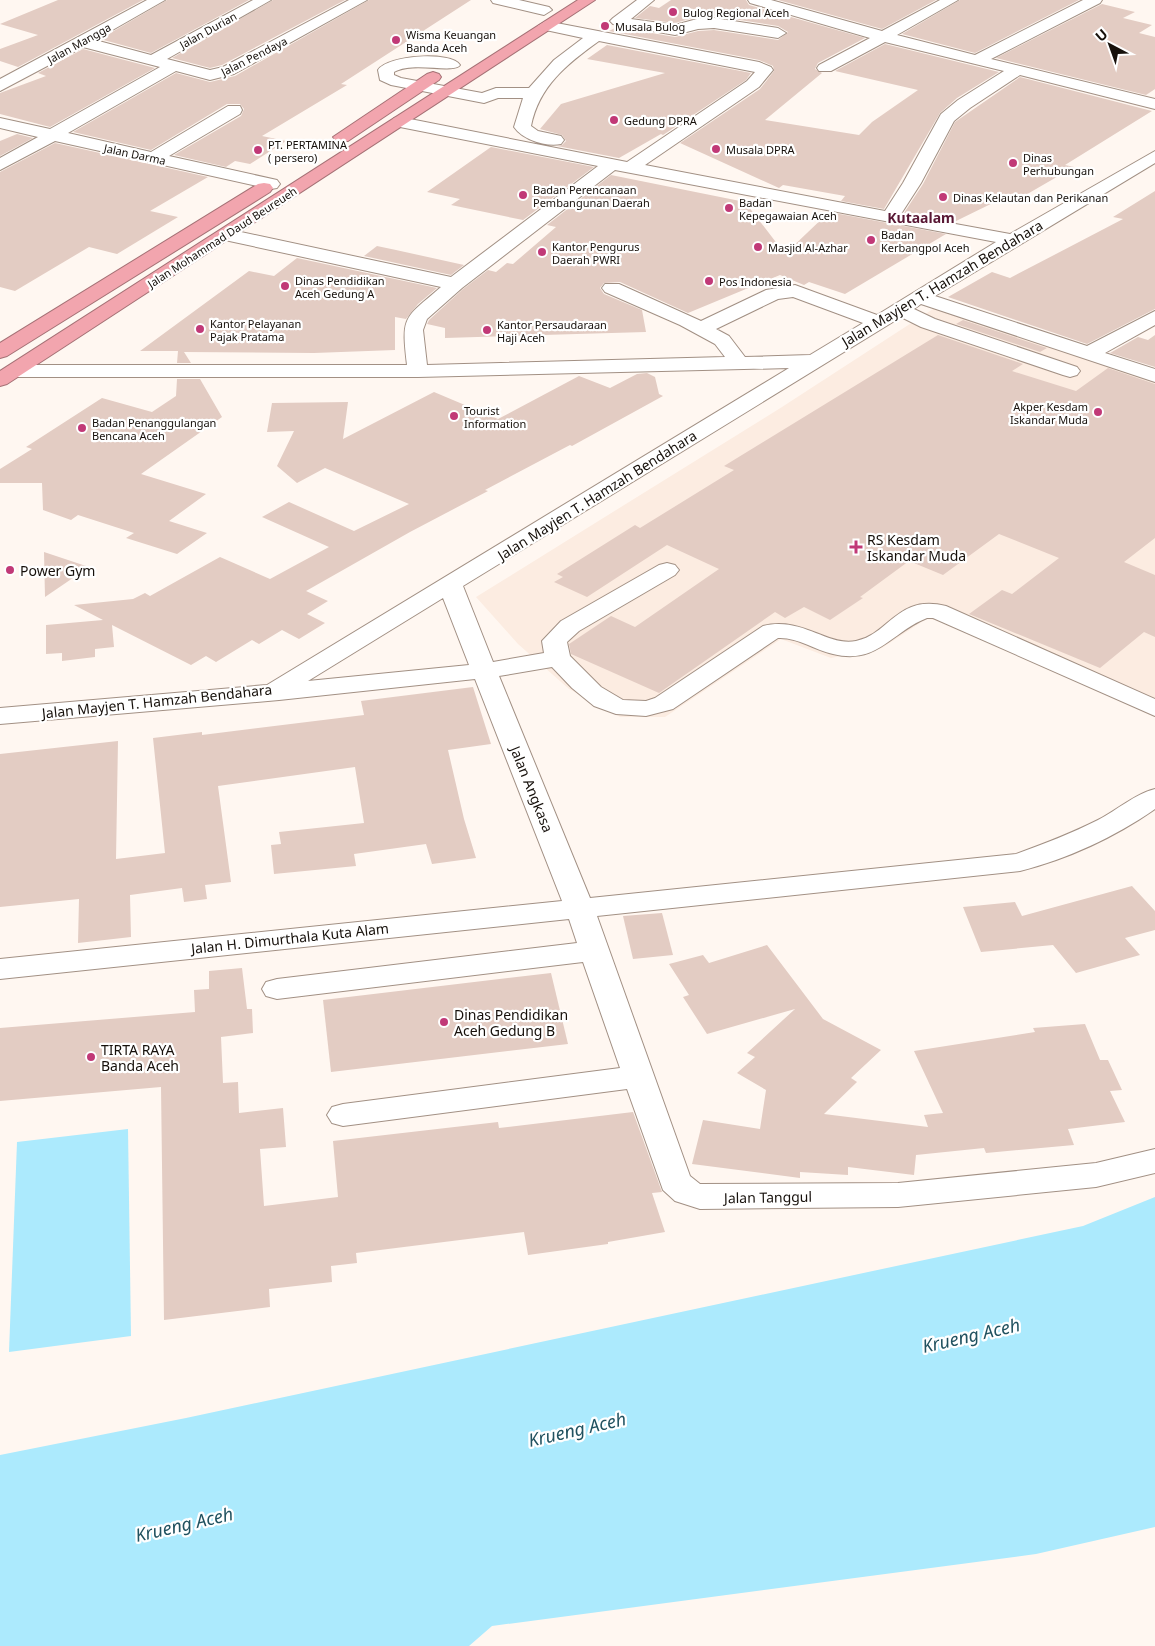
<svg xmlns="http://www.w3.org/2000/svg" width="1155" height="1646" font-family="'Noto Sans',sans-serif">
  <rect width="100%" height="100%" fill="#fff7f1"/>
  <path fill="#fcece1" d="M936,307L1155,380V717L945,621L926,619L882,648L831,658L781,639L665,717H620L569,689L518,644L476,597L782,407Z"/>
  <g fill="#aceafd">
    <path d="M128,1129L131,1336L9,1352L17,1142Z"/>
    <path d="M1155,1197V1527L1036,1554L492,1626L469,1646H0V1455L186,1418L1083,1226Z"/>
  </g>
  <g fill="#e3ccc3">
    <path d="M58,0H143L18,67L0,61V49L38,35L0,24Z"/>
    <path d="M167,0H249L151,53L100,39Z"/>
    <path d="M273,0H345L222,65L210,68L172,58Z"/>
    <path d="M369,0H471L341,84L347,85L262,136L286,141L250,164L235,161L226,167L174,155L241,116L244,109L240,104H227L151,150L73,132L176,73L210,82L235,76Z"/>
    <path d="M671,0H746L749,5L865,38L818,63L815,69L822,73L765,120L859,135L872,122L918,90L835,71L885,44L999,72L957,98L940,113L884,209L841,201L845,196L783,185L779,188L680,143L760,89L774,71L773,66L759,60L609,31L617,27L675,37L698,31L714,30L778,40L788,32L778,26L714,16L697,17L675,23L635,18L650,6L659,8Z"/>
    <path d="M778,0H936L882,29Z"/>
    <path d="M960,0H1079L975,53L902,34Z"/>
    <path d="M1102,4L1135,12L1123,18L1152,25L1139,33L1155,37V89L1146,95L996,58Z"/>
    <path d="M607,45L751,73L746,80L663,135L661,134L619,158L557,146L562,145L566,141L562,135L540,129L561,104L665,73L587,59Z"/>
    <path d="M83,49L155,68L50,127L0,114V93L46,76L38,73Z"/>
    <path d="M1020,77L1152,111L1065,165L1074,167L1017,200L1005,197L954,222L904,213L923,184L955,122Z"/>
    <path d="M17,134L33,138L0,156V141Z"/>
    <path d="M55,143L208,177L150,211L178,217L117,254L89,247L15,291L0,287V172Z"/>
    <path d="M491,147L594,167L523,220L451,205L460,199L427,192Z"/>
    <path d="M611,175L745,202L785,254L829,212L946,234L845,294L809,282L804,285L780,275L688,313L620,282L604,283L600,288L604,294L642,310L646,332L445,338V328L427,324L429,320L463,289L488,270L496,272L507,263L513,264L556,227L547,225Z"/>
    <path d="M1155,191V309L1087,344L948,297L992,272L1010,278L1123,219L1113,217Z"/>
    <path d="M377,246L396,250L464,265L451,275L364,256Z"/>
    <path d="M297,258L437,288L418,304L406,319L395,317V350L314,353L184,352L191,363H177L178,351H140L249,271L274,276Z"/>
    <path d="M963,320L1047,348L1040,352L956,324Z"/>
    <path d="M938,335L1023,364L1012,371L1076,391L1108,368L1155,384V538L1124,562L1155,575V637L1144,632L1100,668L969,614L1002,590L1012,594L1059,558L999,534L943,575L909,561L860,597L863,598L830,620L804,607L785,618L775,612L659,693L571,654L569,644L611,616L635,627L719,569L667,545L587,597L554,582L563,577L557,574L635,525L640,528L734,470L724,466Z"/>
    <path d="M1155,335V367L1110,353L1138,337L1148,340Z"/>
    <path d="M647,373L655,377L659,394L663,396L572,446L570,445L485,490L488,491L410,532L306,591L328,601L307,614L325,623L299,639L282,630L259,644L252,640L216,662L206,656L191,665L112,625L114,647L95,649V657L62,661V653L46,654V625L103,620L74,605L133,599L145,593L150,596L220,557L270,579L329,547L262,517L289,502L354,531L409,504L325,468L297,483L277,466L294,431L267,432L272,403L348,402L343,439L434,392L498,419L579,376L610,388L637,374Z"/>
    <path d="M177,379H200L222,417L141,474L206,494L169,521L207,533L177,554L126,538L134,533L78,515L71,520L43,510L42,483H0V469L32,449L26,447L102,398L152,412L176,396Z"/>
    <path d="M44,552L89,567L45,597Z"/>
    <path d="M473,687L491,744L448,750L464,819L476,858L432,864L426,844L354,854L356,866L274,874L271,845L281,844L279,832L364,823L355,767L218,786L231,882L205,885L207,899L184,902L182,888L130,895L131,937L78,943L79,899L0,907V754L118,741L116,859L165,853L153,738L202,732V735L364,715L361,701Z"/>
    <path d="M1132,886L1155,911V930L1125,938L1140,955L1076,973L1053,945L981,952L963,907L1015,902L1022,916Z"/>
    <path d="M662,913L673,955L633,959L623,916Z"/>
    <path d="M767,945L823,1019L881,1050L851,1078L857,1082L824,1114L928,1127L924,1115L943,1113L914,1051L1035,1032L1033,1028L1085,1024L1100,1060H1108L1122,1090L1110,1091L1125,1122L1068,1129L1074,1145L986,1153L984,1148L916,1155L914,1175L848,1167V1175L800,1172V1178L692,1164L703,1120L760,1129L766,1090L737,1073L755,1057L747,1053L795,1009L707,1034L683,997L689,995L669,964L703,955L709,963Z"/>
    <path d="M242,968L247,1009H252L253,1033L221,1037L223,1083L238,1082L239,1113L283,1108L286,1147L260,1149L264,1206L338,1197L333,1141L498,1122L499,1128L633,1112L662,1192L652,1193L665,1232L608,1242V1244L528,1255L524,1232L356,1253L357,1263L331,1266L332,1282L269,1289L270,1307L164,1320L161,1087L0,1101V1028L195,1012L194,990L209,989V971Z"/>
    <path d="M551,973L568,1044L331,1072L323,1000Z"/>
  </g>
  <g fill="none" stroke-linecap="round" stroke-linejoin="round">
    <defs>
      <g id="minor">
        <path d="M147,0H165L95,40L151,55L253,0H271L167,59L210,70L223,67L349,0H367L234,74L210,80L176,71L68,133L151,152L228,106H240L242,110L240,114L169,156L277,180L280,184L277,188L271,189L55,141L0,170V158L38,137L0,128V118L50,129L160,67L83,47L0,91V79Z"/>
        <path d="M491,0H519L549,7L552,10L544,15L493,3Z"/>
        <path d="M637,0H654L631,19L675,25L697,19L714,18L778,28L786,33L778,38L714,28L698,29L675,35L613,24L610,21L613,18Z"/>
        <path d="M748,0H771L882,31L940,0H958L897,35L975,55L1083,0H1102L1100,3L991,59L1155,99V109L1020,75L970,108L954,121L921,183L901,214L1010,234L1155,151V163L935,296L1087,346L1155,311V325L1105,353L1155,369V382L921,304L914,309L935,319L1077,367L1080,371L1077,375L1070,377L1063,375L921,327L901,317L463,586L493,662L544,653L542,641L561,621L659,565L667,563L675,565L679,570L675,575L579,631L567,642L570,656L601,687L623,700L646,701L655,698L763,626C802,616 828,647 856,641C890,634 897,594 946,606L1155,699V716L933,618H927C891,632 878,665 833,654C815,650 797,637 778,638L673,709L646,716L616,714L594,706L572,688L552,667L499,676L590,898L1016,854C1044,844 1072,833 1098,820C1117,810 1135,794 1155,789V809C1115,837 1067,859 1020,871L597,916L690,1176L700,1184L898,1183L1096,1163L1155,1149V1173L1096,1187L898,1207L700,1209L675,1201L663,1190L627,1089L343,1126L332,1123L327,1115L332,1107L343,1104L620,1068L583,962L277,999L266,996L262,989L266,982L277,979L577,943L569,919L0,979V959L562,901L475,679L279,700L0,724V708L267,685L789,368L418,377H14L7,375L4,371L7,367L14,365H407C401,315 404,319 441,287L220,239L218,235L220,231L227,229L451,277L598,166L400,127L394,126L392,122L394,118L400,117L627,162L747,81L755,72L599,41C567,64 539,86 531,126L538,131L561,136L564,140L561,144C546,147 523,140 514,127L523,98H498L484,103L391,85L380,80L378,70C388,55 451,51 460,65C454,74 413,61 394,72V75L401,78L482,93L496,88H529L554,60L583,38L541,29L538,26L546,21L759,62L771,67L773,70L759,87L645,165L885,211L903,183L941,114L958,100L1004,71L885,42L831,71H819L817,68L819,65L870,38L750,3ZM615,170L996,242L877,315L795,285L766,290L701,321L619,284H605L602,288L605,292L680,325L715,344L725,357L427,365L423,330L427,319L462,288ZM793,297L863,323L810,355L745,357L729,336L716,329L778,299ZM443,598L469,665L308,681Z"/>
      </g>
      <g id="highway">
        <path d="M578,0H595L7,384L0,386V371Z"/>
        <path d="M433,72L439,74L441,77L439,80L348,141H336L333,137L427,74Z"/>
        <path d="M264,183L270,184L273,188L270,192L7,356L0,358V343L258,184Z"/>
      </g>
    </defs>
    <use href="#minor" stroke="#a29084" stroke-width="2"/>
    <use href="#highway" stroke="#a57175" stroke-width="2"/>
    <use href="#minor" fill="#fff" fill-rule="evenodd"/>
    <use href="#highway" fill="#f2a5ae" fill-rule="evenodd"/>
  </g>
  <g fill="#c13977" stroke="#fff" stroke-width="2">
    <circle cx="673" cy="12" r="5"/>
    <circle cx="605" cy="26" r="5"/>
    <circle cx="396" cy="40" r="5"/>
    <circle cx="614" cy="120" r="5"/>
    <circle cx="716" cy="149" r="5"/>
    <circle cx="258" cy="150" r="5"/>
    <circle cx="1013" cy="163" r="5"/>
    <circle cx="523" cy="195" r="5"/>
    <circle cx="943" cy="197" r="5"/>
    <circle cx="729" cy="208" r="5"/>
    <circle cx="871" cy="240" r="5"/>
    <circle cx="758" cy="247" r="5"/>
    <circle cx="542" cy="252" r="5"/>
    <circle cx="709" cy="281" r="5"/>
    <circle cx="285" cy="286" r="5"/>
    <circle cx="200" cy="329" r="5"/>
    <circle cx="487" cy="330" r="5"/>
    <circle cx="1098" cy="412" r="5"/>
    <circle cx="454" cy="416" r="5"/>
    <circle cx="82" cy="428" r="5"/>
    <path d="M853.5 539.5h5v5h5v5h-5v5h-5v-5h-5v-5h5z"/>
    <circle cx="10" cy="570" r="5"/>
    <circle cx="444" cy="1022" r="5"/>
    <circle cx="91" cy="1057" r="5"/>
  </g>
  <g text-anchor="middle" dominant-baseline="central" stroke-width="4.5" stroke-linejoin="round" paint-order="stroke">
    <g font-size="11" fill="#16100b" stroke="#fff" text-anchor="start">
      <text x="683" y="12">Bulog Regional Aceh</text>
      <text x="615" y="26">Musala Bulog</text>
      <text x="406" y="34">Wisma Keuangan<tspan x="406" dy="13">Banda Aceh</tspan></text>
      <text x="624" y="120">Gedung DPRA</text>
      <text x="268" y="144">PT. PERTAMINA<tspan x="268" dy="13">( persero)</tspan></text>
      <text x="726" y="149">Musala DPRA</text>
      <text x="1023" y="157">Dinas<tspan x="1023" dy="13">Perhubungan</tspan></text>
      <text x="533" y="189">Badan Perencanaan<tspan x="533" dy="13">Pembangunan Daerah</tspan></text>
      <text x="953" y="197">Dinas Kelautan dan Perikanan</text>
      <text x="739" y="202">Badan<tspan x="739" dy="13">Kepegawaian Aceh</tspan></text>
      <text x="881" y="234">Badan<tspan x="881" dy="13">Kerbangpol Aceh</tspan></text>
      <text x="552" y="246">Kantor Pengurus<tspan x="552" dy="13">Daerah PWRI</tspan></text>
      <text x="768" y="247">Masjid Al-Azhar</text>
      <text x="295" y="280">Dinas Pendidikan<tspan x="295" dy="13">Aceh Gedung A</tspan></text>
      <text x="719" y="281">Pos Indonesia</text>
      <text x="210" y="323">Kantor Pelayanan<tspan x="210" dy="13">Pajak Pratama</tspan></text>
      <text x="497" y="324">Kantor Persaudaraan<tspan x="497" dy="13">Haji Aceh</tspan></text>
      <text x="1088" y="406" text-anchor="end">Akper Kesdam<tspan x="1088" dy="13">Iskandar Muda</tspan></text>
      <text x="464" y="410">Tourist<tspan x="464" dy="13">Information</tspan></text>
      <text x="92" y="422">Badan Penanggulangan<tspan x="92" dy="13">Bencana Aceh</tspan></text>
    </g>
    <g font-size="11" fill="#16100b" stroke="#fff">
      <text transform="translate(208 30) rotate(-29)">Jalan Durian</text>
      <text transform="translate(79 43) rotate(-29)">Jalan Mangga</text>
      <text transform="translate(254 56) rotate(-27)">Jalan Pendaya</text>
      <text transform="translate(135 154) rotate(12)">Jalan Darma</text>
      <text transform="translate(222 237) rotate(-33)">Jalan Mohammad Daud Beureueh</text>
    </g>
    <g font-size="14" font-weight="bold" fill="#581734" stroke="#fff">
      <text x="921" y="217">Kutaalam</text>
    </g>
    <g font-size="14" fill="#16100b" stroke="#fff">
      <text transform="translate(942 283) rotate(-31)">Jalan Mayjen T. Hamzah Bendahara</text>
      <text transform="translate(597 495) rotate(-32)">Jalan Mayjen T. Hamzah Bendahara</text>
      <text transform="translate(157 701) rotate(-6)">Jalan Mayjen T. Hamzah Bendahara</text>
      <text transform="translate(532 789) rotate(68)">Jalan Angkasa</text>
      <text transform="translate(290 938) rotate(-6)">Jalan H. Dimurthala Kuta Alam</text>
      <text transform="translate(768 1197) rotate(-1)">Jalan Tanggul</text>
    </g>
    <g font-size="14" fill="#16100b" stroke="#fff" text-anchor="start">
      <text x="867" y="539">RS Kesdam<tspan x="867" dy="16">Iskandar Muda</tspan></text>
      <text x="20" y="570">Power Gym</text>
      <text x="454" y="1014">Dinas Pendidikan<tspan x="454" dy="16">Aceh Gedung B</tspan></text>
      <text x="101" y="1049">TIRTA RAYA<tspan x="101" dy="16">Banda Aceh</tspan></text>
    </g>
    <g font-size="18" font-style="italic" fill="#215260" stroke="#fff">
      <text transform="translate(971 1335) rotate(-13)">Krueng Aceh</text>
      <text transform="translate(577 1429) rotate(-13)">Krueng Aceh</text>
      <text transform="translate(184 1524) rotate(-13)">Krueng Aceh</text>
    </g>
  </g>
  <g transform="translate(1110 45) rotate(319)" stroke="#ffffff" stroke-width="4" paint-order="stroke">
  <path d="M0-4L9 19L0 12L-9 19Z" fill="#16100b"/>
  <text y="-8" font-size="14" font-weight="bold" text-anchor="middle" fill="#16100b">U</text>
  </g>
</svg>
